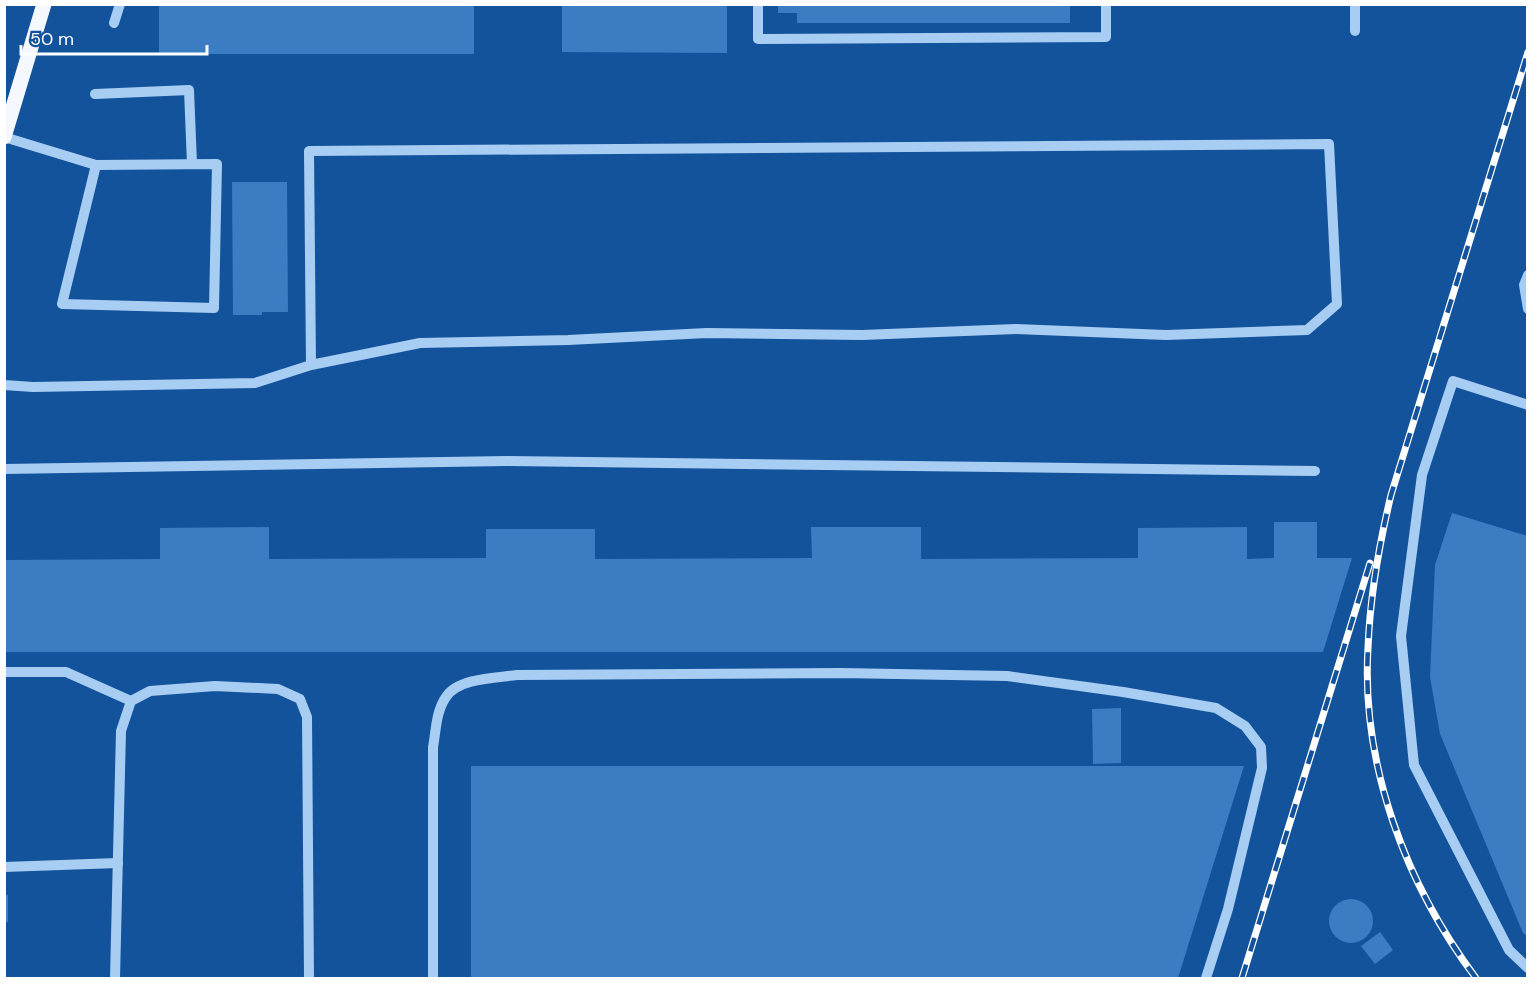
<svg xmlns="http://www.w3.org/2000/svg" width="1532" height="983" font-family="'DM Sans',sans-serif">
  <rect width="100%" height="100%" fill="#13539c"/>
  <g fill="#3c7cc3">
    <rect x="159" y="4" width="315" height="50"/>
    <path d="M778,4H1070V23H797V13H778Z"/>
    <path d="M562,5H727V53L562,52Z"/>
    <path d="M232,182H287L288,312H262V315H233Z"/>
    <path d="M1452,513L1528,536V937L1523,933L1440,734L1430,677L1435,565Z"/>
    <path d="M1274,522H1317V558H1352L1323,652H4V560L160,559V528L269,527V559L486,558V529H595V559L812,558L811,527H921V559L1138,558V528L1247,527V559L1274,558Z"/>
    <path d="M1121,708V763L1093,764L1092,709Z"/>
    <path d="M471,766H1244L1178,978H471Z"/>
    <rect x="4" y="895" width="4" height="27"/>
    <circle cx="1351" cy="921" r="22"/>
    <path d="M1380,932L1393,950L1375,964L1361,946Z"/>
  </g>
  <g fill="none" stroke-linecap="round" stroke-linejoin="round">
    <g stroke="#a8cdf3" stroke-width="10">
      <path d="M758,4V39L1106,37V4"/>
      <path d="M1355,4V31"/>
      <path d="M114,23L120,4"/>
      <path d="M95,94L189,90L192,164"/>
      <path d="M4,137L96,165L62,304L214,308L217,164L96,165"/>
      <path d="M1528,275L1524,285L1528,309"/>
      <path d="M4,385L33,387L255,383L311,365L420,343L568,340L707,333L862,335L1016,329L1166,335L1307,330L1337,304L1329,144L309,151L311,365"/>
      <path d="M1528,405L1453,381L1422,475L1401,636L1414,765L1509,950L1528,968"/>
      <path d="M4,469L507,461L1315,471"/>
      <path d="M4,672H66L131,701"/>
      <path d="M4,867L118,863"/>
      <path d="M115,978L121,731L131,701L150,691L215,686L278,689L300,699L307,717L309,978"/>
      <path d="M433,978V747C436,731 436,711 446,697C458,678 496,678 517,675L841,673L1007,676L1123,692L1216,708L1245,726L1261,747L1262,768L1228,909L1206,978"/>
    </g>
    <path stroke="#f5f9ff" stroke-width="15" d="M4,137L44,4"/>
    <defs>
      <g id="rail">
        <path d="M1242,978L1370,563"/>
        <path d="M1476,978C1406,885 1361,765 1368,648C1370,596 1379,545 1391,495L1528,52"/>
      </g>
    </defs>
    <use href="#rail" stroke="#fff" stroke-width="7"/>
    <use href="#rail" stroke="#13539c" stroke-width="4.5" stroke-dasharray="14" stroke-linecap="butt"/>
  </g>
  <rect width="1532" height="983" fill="none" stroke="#ffffff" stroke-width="12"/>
  <path d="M21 45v9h186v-9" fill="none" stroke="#ffffff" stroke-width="3"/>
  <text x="30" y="45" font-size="18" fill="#ffffff" stroke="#13539c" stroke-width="4.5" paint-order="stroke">50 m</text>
</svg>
